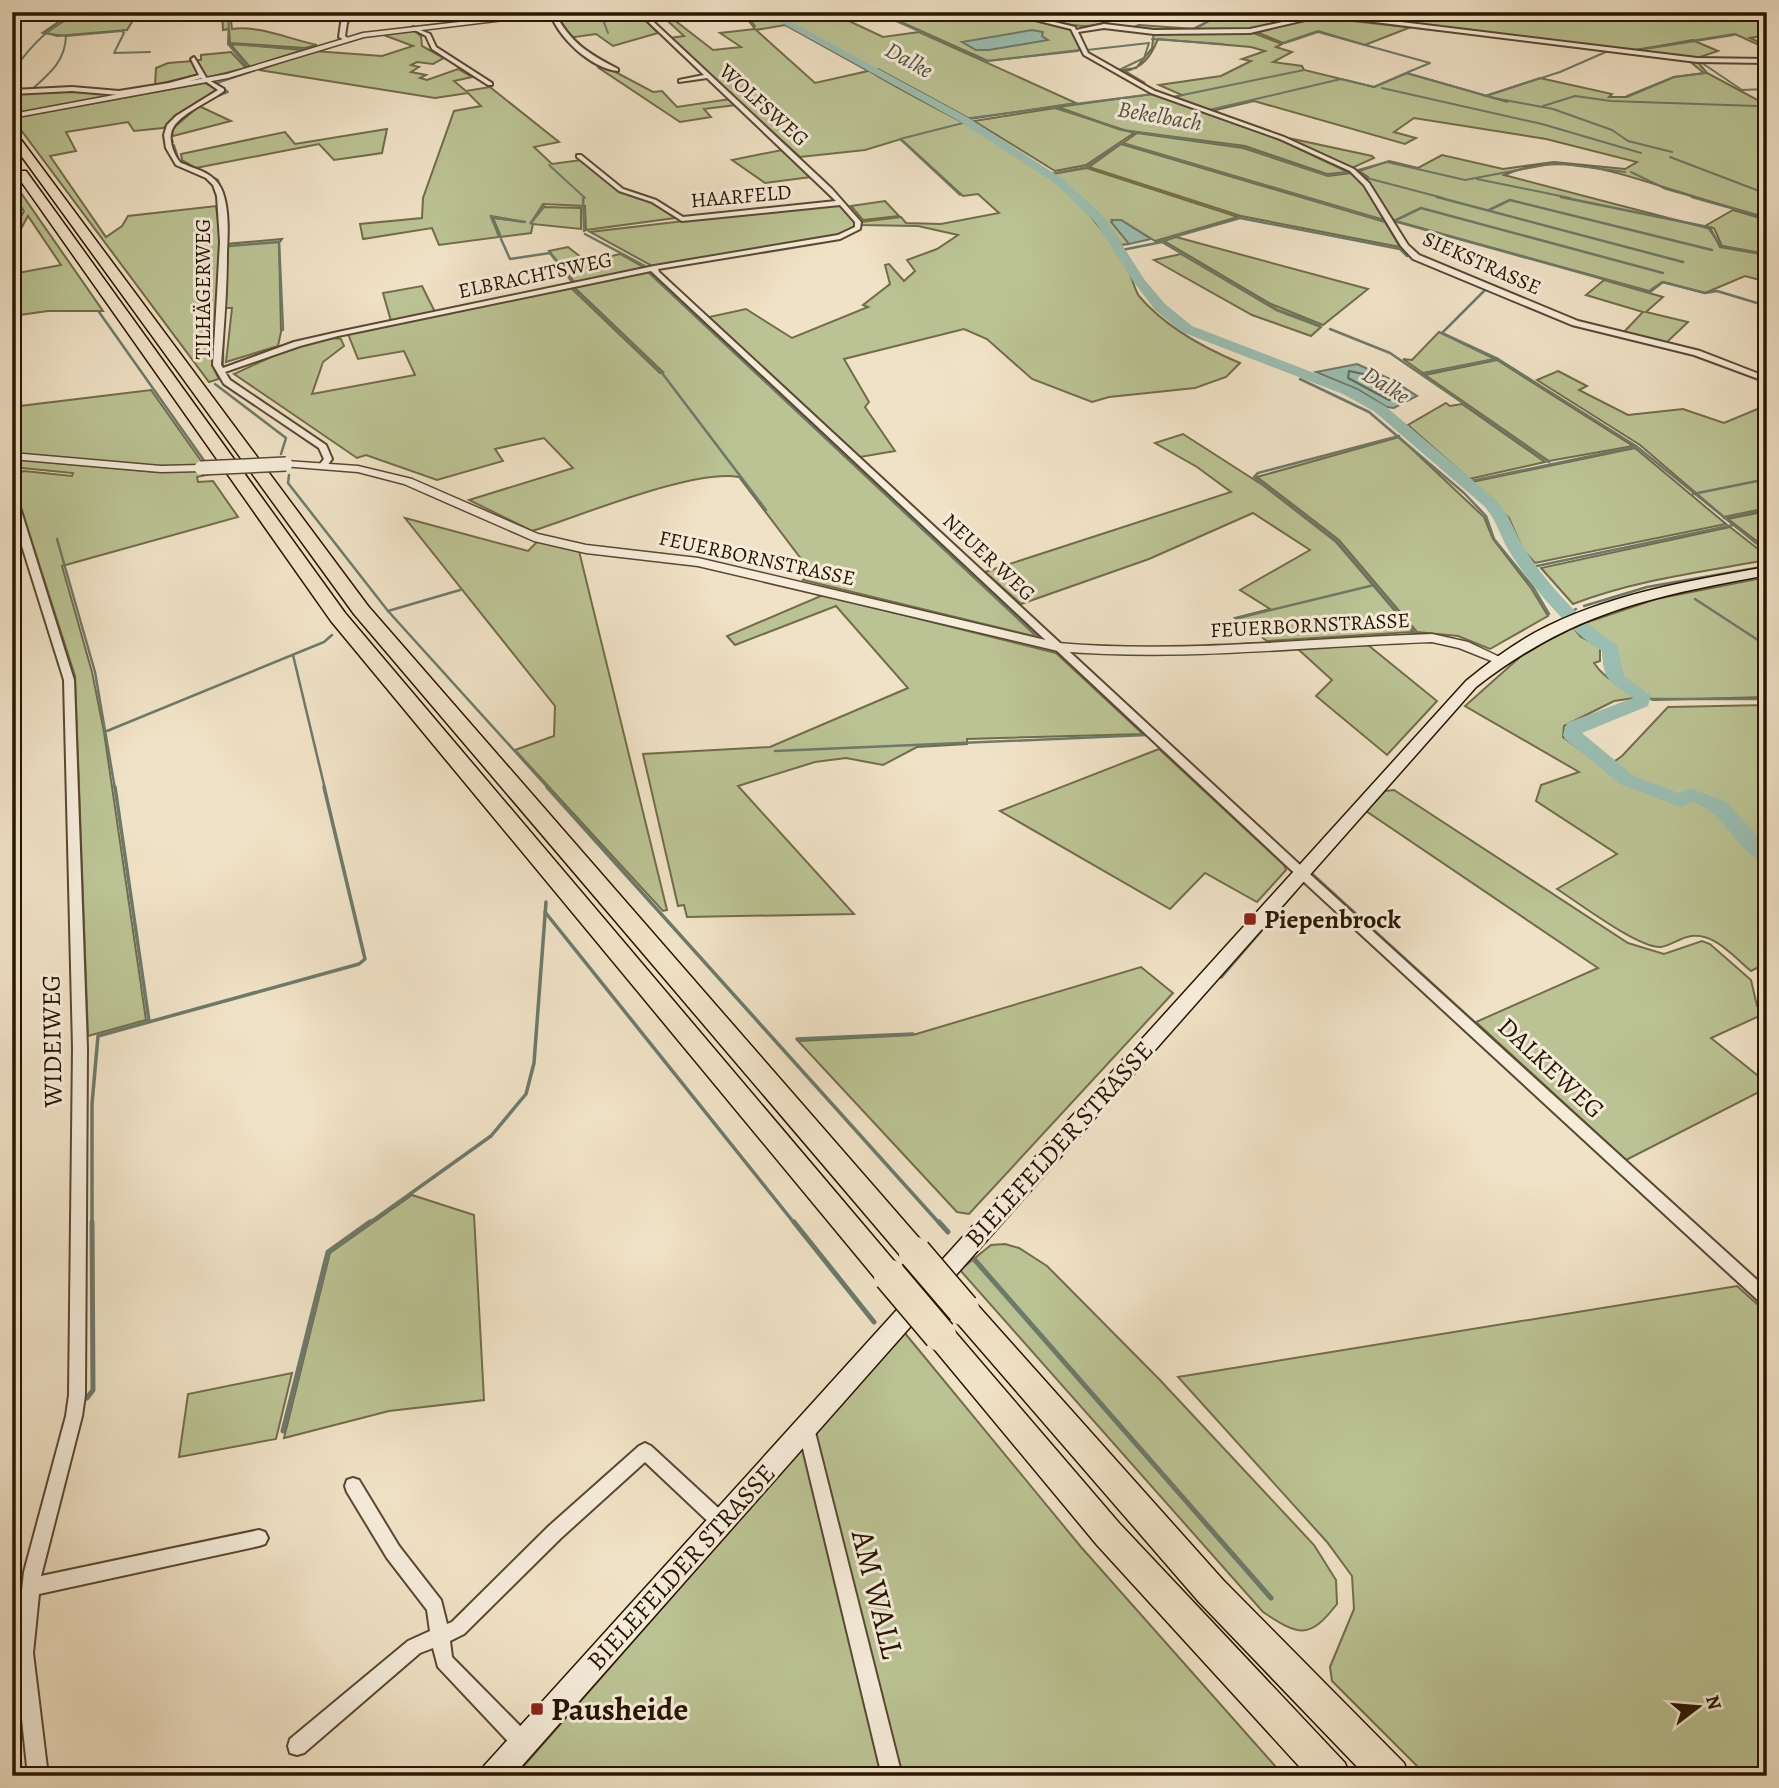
<svg xmlns="http://www.w3.org/2000/svg" width="1779" height="1788" font-family="Alegreya,serif">
  <rect width="100%" height="100%" fill="#f0e2c6"/>
  <filter id="stains"><feTurbulence type="fractalNoise" baseFrequency=".00286" numOctaves="4"/><feColorMatrix values="0 0 0 0 .2 0 0 0 0 .09 0 0 0 0 .02 0 0 0 .5 -.17"/></filter>
  <radialGradient id="worn" r=".72"><stop offset=".6" stop-color="#630" stop-opacity="0"/><stop offset="1" stop-color="#630" stop-opacity=".3"/></radialGradient>
  <g fill="#bbc394" stroke="#726c4a" stroke-width="2" fill-rule="evenodd">
    <path d="M88,12H138L127,30L57,36L44,32L63,19Z"/>
    <path d="M222,12H230L232,29C259,25 289,39 317,45L305,48L230,43L229,29L223,30Z"/>
    <path d="M585,12H637L658,33L613,46L596,34L568,38L557,14Z"/>
    <path d="M658,12H664L713,50L741,47L720,33L755,29L742,12H772L786,19L830,12L883,37L919,32L1076,103L970,119L878,69L869,71C931,109 1000,136 1056,182C1086,207 1107,234 1127,267C1132,276 1134,289 1139,296C1165,327 1204,348 1240,363L1226,377L1195,388L1109,397L1092,402L1032,379L987,339L964,329L844,359L869,402L865,407L895,451L860,457L709,317L746,309L792,338L868,307L863,305L890,284L885,265L889,264L904,281L915,271L907,260L937,249L958,235L918,226L861,225L860,222L901,217L906,223L941,224L999,213L978,194L963,196L901,139L865,150L800,157L670,38L684,36ZM785,25L868,71L815,83L756,30Z"/>
    <path d="M915,12H1000L1075,31L1080,50L988,61L892,18Z"/>
    <path d="M1069,12H1124L1129,14C1105,24 1087,30 1062,23Z"/>
    <path d="M1225,12H1282L1273,17L1284,23L1248,31L1282,44L1276,47L1292,52L1273,62L1302,66L1304,70L1374,87L1407,73L1508,102L1486,96L1540,78L1612,94L1609,97H1627L1674,77L1704,73L1688,60H1696L1707,73L1767,105V218C1739,210 1711,202 1683,193C1625,176 1565,149 1504,175L1711,229L1720,247L1767,255V282L1745,276L1705,293L1662,282L1649,291L1392,220L1366,179L1368,177L1359,171L1389,161L1418,168L1442,155L1503,169L1554,162L1625,169L1637,162L1546,139L1414,118L1394,132L1416,138L1405,144L1254,101L1212,111L1175,97L1182,95L1159,85L1221,76L1251,61L1242,59L1265,51L1251,47L1158,39C1151,56 1143,68 1125,71L1145,83L1120,70L1136,68L1152,48L1154,31L1133,27L1139,25L1195,29Z"/>
    <path d="M1324,12H1767V35L1750,38L1761,43L1767,54L1757,44L1735,34L1628,51Z"/>
    <path d="M1320,16L1325,17L1411,27L1365,45L1318,31L1283,43L1254,31Z"/>
    <path d="M413,30L421,36L422,46L444,58L433,64L417,62L411,65L419,67L411,72L426,75L420,78L427,80L458,69L472,77L454,81L466,91L490,87L559,142L534,147L552,164L581,160L619,191L653,201L675,218L586,230L585,206L543,204L530,224L544,207L581,208V229L533,224L531,233L501,237L493,218L526,222L491,216L499,237L439,245L432,228L363,239L360,224L422,218L423,198L454,111L481,106L468,93L435,98L259,70L314,51L382,56L413,46L381,34Z"/>
    <path d="M1692,40L1718,51L1697,58L1633,51Z"/>
    <path d="M235,44L303,50L250,67L231,45Z"/>
    <path d="M231,52L246,68L205,78L197,60H201V55Z"/>
    <path d="M193,61L200,74L155,85L156,68L168,63Z"/>
    <path d="M606,67L653,92L662,91L677,107L730,99L736,105L704,109L711,117L680,122L599,68Z"/>
    <path d="M205,83L219,91L163,128L134,131L128,122L66,132L76,151L50,156L106,237L122,226L128,216L216,206L221,245L212,365L219,379L209,382L12,118Z"/>
    <path d="M88,90L119,94L12,114V93Z"/>
    <path d="M1153,94L1278,139L1348,172L1327,174L1245,146L1122,130L1058,107Z"/>
    <path d="M199,106L231,121L173,136L171,130Z"/>
    <path d="M1055,108L1134,133L1086,165L1055,171L974,121Z"/>
    <path d="M387,129L382,153L334,160L319,144L196,168L182,160L181,154L285,132L295,144Z"/>
    <path d="M1137,133L1243,148L1328,176L1351,173L1363,184L1384,220L1123,143Z"/>
    <path d="M1279,136L1372,156L1374,158L1352,168Z"/>
    <path d="M1121,144L1385,222L1400,247L1241,216L1089,167Z"/>
    <path d="M782,150L811,177L765,183L732,160Z"/>
    <path d="M1087,168L1238,217L1155,241L1121,220H1112L1129,244L1121,245L1105,221L1053,174Z"/>
    <path d="M12,180L103,311H48L12,316V274L61,265L28,216L12,245V233L24,211L12,193Z"/>
    <path d="M885,201L899,216L863,220L851,206Z"/>
    <path d="M839,203L856,222V228L846,234L654,267L590,232Z"/>
    <path d="M1733,210L1767,220V254L1722,246L1714,228L1705,226Z"/>
    <path d="M1176,237L1368,289L1323,325L1271,304L1164,241Z"/>
    <path d="M282,239L279,243L281,332L278,346L226,362L232,308H223L226,244Z"/>
    <path d="M568,247L587,262L620,254L645,268L575,283L549,251Z"/>
    <path d="M1181,254L1276,310L1321,327L1311,336L1252,315L1154,260Z"/>
    <path d="M648,272L1034,634L1033,636L803,580L811,572L739,477C695,468 580,516 532,531L469,500L573,468L544,438L495,449L503,461L437,480L366,455L357,458L234,374C260,363 315,333 341,339L344,346L323,362L312,394L415,375L404,351L358,359L348,334L571,288L660,373L663,372L574,287Z"/>
    <path d="M1604,280L1663,297L1646,312L1688,322L1666,343L1622,334L1643,312L1586,295Z"/>
    <path d="M422,286L435,312L391,321L383,293Z"/>
    <path d="M1439,332L1495,359L1423,373L1403,359L1412,360Z"/>
    <path d="M1497,360L1633,446L1549,461L1425,375Z"/>
    <path d="M1558,371L1587,386L1579,390L1628,415L1683,409L1724,423L1762,407L1767,409V508L1724,517L1640,445L1537,380Z"/>
    <path d="M151,390L204,465L163,467L12,453V407Z"/>
    <path d="M1446,403L1450,406L1462,404L1545,462L1469,479L1408,425Z"/>
    <path d="M1183,434L1264,486L1336,542L1413,632L1267,641L1235,618L1270,609L1240,590L1310,550L1253,513L1149,559L1021,604L985,572L1231,492L1197,467L1155,443Z"/>
    <path d="M1399,437L1484,517L1493,539L1531,588L1548,616L1490,649L1458,636L1417,632L1339,540L1257,477Z"/>
    <path d="M1635,448L1726,524L1535,563L1523,550L1509,518L1472,482Z"/>
    <path d="M12,459L159,472L215,469V473L197,477L198,482L213,481L238,517L62,566L92,672L104,732L146,1020L88,1036L75,676L12,480V475L24,471L72,476L73,473L12,467Z"/>
    <path d="M1767,511V549L1728,519Z"/>
    <path d="M405,518L528,551L538,541L579,551L667,910L663,911L515,750L554,736L555,706Z"/>
    <path d="M1730,527L1767,556V560C1701,572 1635,580 1573,604L1541,568Z"/>
    <path d="M1767,577V697L1653,700L1622,679L1615,649L1585,623L1656,599Z"/>
    <path d="M823,595L1056,653L1143,734L967,739V744L917,747L883,765L846,758L815,762L738,786L854,914L687,917L684,905L678,906L643,754L770,747L908,688L836,606L735,645L727,636Z"/>
    <path d="M1572,626L1581,637L1600,646V661L1594,663C1607,683 1627,686 1634,698L1614,701L1564,726L1563,737L1605,768L1622,756L1668,707L1767,705V963L1751,971C1733,956 1712,930 1687,937C1679,939 1669,946 1661,947C1638,948 1579,903 1557,889L1617,854L1536,801L1541,785L1579,772L1465,706L1520,657Z"/>
    <path d="M1368,645L1437,701L1387,755L1316,696L1332,680L1298,649Z"/>
    <path d="M1159,749L1284,865L1286,870L1257,902L1205,873L1170,909L1000,811Z"/>
    <path d="M1394,790L1628,943L1664,954L1702,941L1710,944L1751,980L1757,1006L1766,1013L1711,1038L1767,1083V1088L1626,1160L1476,1022L1598,968L1366,811L1385,791Z"/>
    <path d="M1141,967L1173,993L969,1214L957,1212L798,1041L913,1035Z"/>
    <path d="M412,1195L474,1215L484,1400L389,1411L284,1438L330,1253Z"/>
    <path d="M1005,1244L1019,1248L1047,1266L1159,1379L1314,1545L1336,1580L1337,1604C1309,1640 1299,1636 1263,1612L960,1270L991,1245Z"/>
    <path d="M1737,1286L1767,1313V1776H1427L1332,1681L1330,1667L1354,1609L1352,1576L1327,1542L1178,1377Z"/>
    <path d="M904,1332L1081,1547L1284,1776H515Z"/>
    <path d="M292,1373L276,1439L179,1457L188,1394Z"/>
  </g>
  <g fill="#9abeb2" stroke="#6c7a6b" stroke-width="2">
    <path d="M1032,30L1043,32L1042,36L1048,40L989,50H976L962,42Z"/>
    <path d="M1114,220H1121L1151,239L1129,244L1111,222Z"/>
    <path d="M1357,364L1392,380L1417,396L1394,408L1387,407L1357,389L1316,372Z"/>
  </g>
  <g fill="none" stroke-linecap="round" stroke-linejoin="round">
    <path stroke="#616a59" stroke-width="2" d="M1349,371L1368,375L1399,393L1400,397L1389,400L1348,378Z"/>
    <g stroke="#6c7a6b" stroke-width="2">
      <path d="M229,12L228,44L248,68"/>
      <path d="M600,12L608,33"/>
      <path d="M743,12L755,26"/>
      <path d="M876,12L986,61L1078,51"/>
      <path d="M1001,12L1030,19"/>
      <path d="M1316,17L1442,31"/>
      <path d="M12,19L66,16"/>
      <path d="M559,21L556,14L582,12"/>
      <path d="M1060,22L1067,12"/>
      <path d="M1193,29L1224,13L1267,19"/>
      <path d="M66,36L122,31L124,33L114,53L150,52"/>
      <path d="M1152,39L1223,44"/>
      <path d="M1285,43L1318,32L1430,63L1406,73"/>
      <path d="M228,44L304,49"/>
      <path d="M1087,50L1149,43L1144,58L1119,70"/>
      <path d="M1632,51L1734,35"/>
      <path d="M1699,61L1742,90L1767,89"/>
      <path d="M12,72C33,43 51,23 86,12"/>
      <path d="M1130,77L1140,83"/>
      <path d="M1382,88L1542,124L1641,153"/>
      <path d="M31,90C49,74 65,62 66,36L42,33"/>
      <path d="M1485,96L1560,72L1608,51"/>
      <path d="M1627,96L1674,77L1706,73"/>
      <path d="M1173,97L1304,70"/>
      <path d="M208,100L228,92L217,83L250,72"/>
      <path d="M1059,106L1153,94"/>
      <path d="M1543,106L1575,96L1611,101L1756,106"/>
      <path d="M1209,110L1341,79L1374,87L1406,73L1494,98L1553,109L1612,130L1628,141L1672,152"/>
      <path d="M963,119L1055,107L1121,130L1243,147L1327,175L1349,172"/>
      <path d="M170,134L173,142"/>
      <path d="M174,145L179,160L188,166"/>
      <path d="M1670,157L1767,194"/>
      <path d="M549,165L585,198"/>
      <path d="M1358,170L1387,162L1465,180L1556,163L1625,172"/>
      <path d="M1358,172L1367,178L1443,198"/>
      <path d="M1631,172L1666,189L1698,198"/>
      <path d="M204,173L218,180L223,194"/>
      <path d="M1050,174L1086,167L1121,143L1308,198"/>
      <path d="M1477,179L1570,198"/>
      <path d="M960,195L900,139L967,122"/>
    </g>
    <g stroke="#6c7a6b" stroke-width="2.5">
      <path d="M583,197L584,231"/>
      <path d="M1302,197L1385,221"/>
      <path d="M1437,197L1683,262"/>
      <path d="M1561,197L1708,227L1721,246L1767,255"/>
      <path d="M1692,197L1767,218"/>
      <path d="M1489,210L1510,200L1712,250"/>
      <path d="M1394,221L1650,292L1663,282L1705,293L1717,291L1767,306"/>
      <path d="M1394,221L1421,208L1663,273"/>
      <path d="M531,223L544,205"/>
      <path d="M585,234L647,267"/>
      <path d="M500,237L491,217L524,222"/>
      <path d="M501,239L510,259L550,253L573,283"/>
      <path d="M1156,242L1240,218L1400,249L1407,256"/>
      <path d="M229,246L279,242L283,330"/>
      <path d="M1122,250L1162,242L1278,310L1320,325"/>
      <path d="M648,271L1038,637"/>
      <path d="M572,287L662,373L766,510"/>
      <path d="M1486,289L1442,333L1498,359L1636,446L1767,552"/>
      <path d="M226,301L227,229"/>
      <path d="M99,312L205,462"/>
      <path d="M1762,317L1767,315"/>
      <path d="M1582,327L1635,341"/>
      <path d="M1330,329L1390,353L1549,462"/>
      <path d="M223,333V365"/>
      <path d="M1422,374L1496,359"/>
      <path d="M1300,379L1369,412L1464,493L1486,516L1494,539L1533,587L1549,614"/>
      <path d="M215,384L286,438L281,454"/>
      <path d="M1399,436L1258,473L1254,477L1337,541L1415,633"/>
      <path d="M289,475L288,483L388,611L549,789"/>
      <path d="M1466,482L1634,447"/>
      <path d="M1693,494L1767,479"/>
      <path d="M1724,518L1767,509"/>
      <path d="M57,539L95,672L115,789"/>
      <path d="M1532,567L1733,525"/>
      <path d="M1679,593L1767,576"/>
      <path d="M1695,599L1767,646"/>
      <path d="M1584,606L1647,587L1767,566"/>
      <path d="M388,611L460,590"/>
      <path d="M1568,613L1576,609"/>
      <path d="M1238,618L1374,585"/>
      <path d="M1035,645L1056,651L1119,709"/>
      <path d="M293,655L325,789"/>
      <path d="M1643,699H1767"/>
      <path d="M107,731L324,642L332,635"/>
      <path d="M775,751L1147,735"/>
    </g>
    <g stroke="#6c7a6b" stroke-width="3.5">
      <path d="M115,787L149,1021"/>
      <path d="M547,787L940,1224"/>
      <path d="M1313,875L1476,1024"/>
      <path d="M545,912L795,1224"/>
      <path d="M1221,977L1296,890"/>
      <path d="M797,1039L913,1034"/>
      <path d="M92,1224V1104L98,1036L359,964L365,959L324,787"/>
      <path d="M368,1224L491,1136L526,1094L534,1063L546,902"/>
    </g>
    <g stroke="#6c7a6b" stroke-width="5">
      <path d="M794,1222L874,1322"/>
      <path d="M939,1222L948,1232"/>
      <path d="M974,1259L1271,1598"/>
      <path d="M87,1398L93,1390L92,1222"/>
      <path d="M283,1431L328,1252L370,1222"/>
    </g>
    <path fill="#9abeb2" fill-rule="evenodd" d="M762,12H773L967,117L1063,179L1105,218L1144,279L1165,304L1192,326L1353,388L1385,406L1497,501C1510,516 1514,531 1524,548C1542,578 1587,628 1617,645L1624,676L1651,696L1648,706L1582,733L1634,776L1679,793L1690,788L1726,802L1767,846V863C1736,854 1727,813 1693,802L1681,807L1674,805L1620,784L1565,739L1563,735L1567,723L1633,698C1610,681 1603,682 1602,651C1571,634 1528,582 1509,551C1500,536 1497,521 1485,507L1375,412L1343,394L1182,332L1155,310L1133,281L1096,223L1055,183L959,121Z"/>
    <defs>
      <g id="minor">
        <path d="M349,12H354L347,23L345,36L349,39L346,41L339,37L341,23Z"/>
        <path d="M550,12H554C571,43 587,53 618,69V71C591,68 558,38 550,12Z"/>
        <path d="M638,12H643L832,189L861,222L860,229L840,239L658,269L659,272L1312,876L1767,1289V1305L1762,1304L1304,882L651,271L338,336L300,346L225,372L230,380L326,445L332,459L327,466H321L320,464L324,459L319,448L224,384L213,365L220,242L217,196L213,185L206,178L176,165L166,148L164,135L167,125L176,116L218,90L201,78L169,87L119,95L72,91L12,94V90L72,87L119,91L169,83L199,75L191,59L194,57L207,79L224,89V91C210,102 173,116 171,134C169,142 175,158 181,163C182,163 191,167 191,167C206,172 218,178 223,193C229,211 228,233 227,252C227,290 224,327 221,365L223,368L294,342L338,332L654,266L838,235L855,227V222L840,205L682,221L652,202L619,191L577,157V155H581L623,189L656,200L683,217L836,201L707,78L679,82V80L704,75Z"/>
        <path d="M1003,12H1013L1075,27L1076,30L1104,24L1154,30L1250,29L1314,15L1302,12H1319L1697,58L1767,59V63L1697,62L1318,15V17L1250,33L1154,34L1104,28L1078,32L1088,53L1155,91L1284,137L1354,169L1369,183L1408,245L1419,255L1578,321L1700,351L1767,377V382L1694,355L1572,325L1413,259L1401,246L1364,185L1350,171L1280,139L1151,93L1084,55L1071,29Z"/>
        <path d="M413,27L430,34L436,47L492,83V85H488L432,49L426,36L413,29Z"/>
        <path d="M12,495L17,498L74,680L87,1048L85,1395L82,1416L41,1576L259,1530L265,1532L268,1538L265,1544L259,1546L39,1594L33,1653L48,1776H28L15,1653L24,1572L66,1416L69,1395L73,1048L64,680L12,514Z"/>
        <path d="M806,1421L812,1423L814,1428L902,1776H882L798,1428L800,1423Z"/>
        <path d="M645,1443L651,1446L727,1516L730,1522L727,1528L721,1530L715,1528L645,1462L561,1538L464,1634L450,1641L452,1657L530,1736L532,1743L530,1750L523,1752L516,1750L438,1667L433,1648L420,1653L304,1753L297,1755L290,1753L288,1746L290,1739L408,1641L430,1631L427,1610L387,1558L347,1492L345,1486L347,1480L353,1478L359,1480L399,1546L441,1600L447,1624L452,1622L549,1526L639,1446Z"/>
      </g>
      <g id="tertiary">
        <path d="M546,12H569L364,37L228,78L12,118V114L227,74L363,33Z"/>
        <path d="M12,453L161,466L201,465L207,468L201,471L161,472L12,459Z"/>
        <path d="M286,461L358,466L412,479L538,534L586,545L698,558L1058,643C1183,654 1307,638 1432,634L1468,642L1506,660L1499,664L1459,648L1432,642C1307,646 1183,662 1058,651L698,566L586,553L534,541L404,484L358,472L282,466L280,464Z"/>
      </g>
      <path id="secondary" d="M1767,567V575C1649,597 1573,612 1476,687L513,1776H480L484,1766L1466,681C1488,663 1511,646 1536,632C1608,594 1688,581 1767,567Z"/>
      <g id="motorway">
        <path d="M12,132L16,133L368,606L925,1245L929,1253L925,1261L915,1265L905,1261L354,614L12,143Z"/>
        <path d="M18,171H26L345,613L900,1268L904,1276L900,1284L890,1288L880,1284L331,621L18,177Z"/>
        <path d="M963,1297L973,1300L1223,1580L1404,1763L1409,1776H1366L1199,1602L953,1318L949,1309L953,1300Z"/>
        <path d="M940,1322L950,1326L1119,1523L1345,1763L1350,1776H1308L1097,1545L930,1344L925,1335L930,1326Z"/>
      </g>
    </defs>
    <use href="#minor" stroke="#5a4832" stroke-width="4"/>
    <use href="#tertiary" stroke="#5a4832" stroke-width="3"/>
    <use href="#secondary" stroke="#281500" stroke-width="3"/>
    <use href="#motorway" stroke="#281500" stroke-width="3"/>
    <use href="#minor" fill="#f5ecda" fill-rule="evenodd"/>
    <use href="#tertiary" fill="#f5ecda" fill-rule="evenodd"/>
    <use href="#secondary" fill="#f5ecda" fill-rule="evenodd"/>
    <use href="#motorway" fill="#f0e2c6" fill-rule="evenodd"/>
    <defs>
      <path id="tertiary-bridge" d="M201,468L286,464"/>
      <g id="motorway-bridge">
        <path d="M915,1253L963,1309"/>
        <path d="M890,1276L940,1335"/>
      </g>
    </defs>
    <use href="#tertiary-bridge" stroke="#5a4832" stroke-width="16" stroke-linecap="butt"/>
    <use href="#motorway-bridge" stroke="#281500" stroke-width="35" stroke-linecap="butt"/>
    <use href="#tertiary-bridge" stroke="#f5ecda" stroke-width="13"/>
    <use href="#motorway-bridge" stroke="#f0e2c6" stroke-width="32"/>
  </g>
  <g fill="#8f2418" stroke="#f5ecda" stroke-width="2.5">
    <rect x="1243" y="912" width="14" height="14" rx="3.5"/>
    <rect x="530" y="1702" width="14" height="14" rx="3.5"/>
  </g>
  <g text-anchor="middle" dominant-baseline="central" stroke-width="6" stroke-linejoin="round" paint-order="stroke">
    <g font-size="21" fill="#281500" stroke="#f5ecda">
      <text transform="translate(764 105) rotate(42)">WOLFSWEG</text>
      <text transform="translate(741 196) rotate(-5)">HAARFELD</text>
      <text transform="translate(1482 263) rotate(24)">SIEKSTRASSE</text>
      <text transform="translate(535 275) rotate(-12)">ELBRACHTSWEG</text>
      <text transform="translate(203 289) rotate(-90)">TILHÄGERWEG</text>
      <text transform="translate(989 557) rotate(43)">NEUER WEG</text>
      <text transform="translate(757 558) rotate(12)">FEUERBORNSTRASSE</text>
      <text transform="translate(1310 625) rotate(-3)">FEUERBORNSTRASSE</text>
    </g>
    <g font-size="23" font-style="italic" fill="#50503e" stroke="#f5ecda">
      <text transform="translate(909 60) rotate(29)">Dalke</text>
      <text transform="translate(1160 116) rotate(10)">Bekelbach</text>
      <text transform="translate(1386 385) rotate(32)">Dalke</text>
    </g>
    <g font-size="26" font-weight="bold" fill="#281500" stroke="#f5ecda" text-anchor="start">
      <text x="1264" y="919">Piepenbrock</text>
    </g>
    <g font-size="26" fill="#281500" stroke="#f5ecda">
      <text transform="translate(52 1041) rotate(-91)">WIDEIWEG</text>
      <text transform="translate(1551 1068) rotate(43)">DALKEWEG</text>
      <text transform="translate(1059 1144) rotate(-48)">BIELEFELDER STRASSE</text>
      <text transform="translate(681 1567) rotate(-48)">BIELEFELDER STRASSE</text>
    </g>
    <g font-size="32" fill="#281500" stroke="#f5ecda">
      <text transform="translate(878 1594) rotate(76)">AM WALL</text>
    </g>
    <g font-size="32" font-weight="bold" fill="#281500" stroke="#f5ecda" text-anchor="start">
      <text x="551" y="1709">Pausheide</text>
    </g>
  </g>
  <rect width="1779" height="1788" fill="none" stroke="#f0e2c6" stroke-width="42"/>
  <rect x="14" y="14" width="1751" height="1760" fill="none" stroke="#281500" stroke-width="3.5"/>
  <rect x="21" y="21" width="1737" height="1746" fill="none" stroke="#281500" stroke-width="2"/>
  <g transform="translate(1698 1707) rotate(74)" stroke="#f5ecda" stroke-width="5" paint-order="stroke">
  <path d="M0-5L12 26L0 18L-12 26Z" fill="#281500"/>
  <text y="-10" font-size="19" font-weight="bold" text-anchor="middle" fill="#281500">N</text>
  </g>
  <rect width="100%" height="100%" filter="url(#stains)"/>
  <rect width="100%" height="100%" fill="url(#worn)"/>
</svg>
